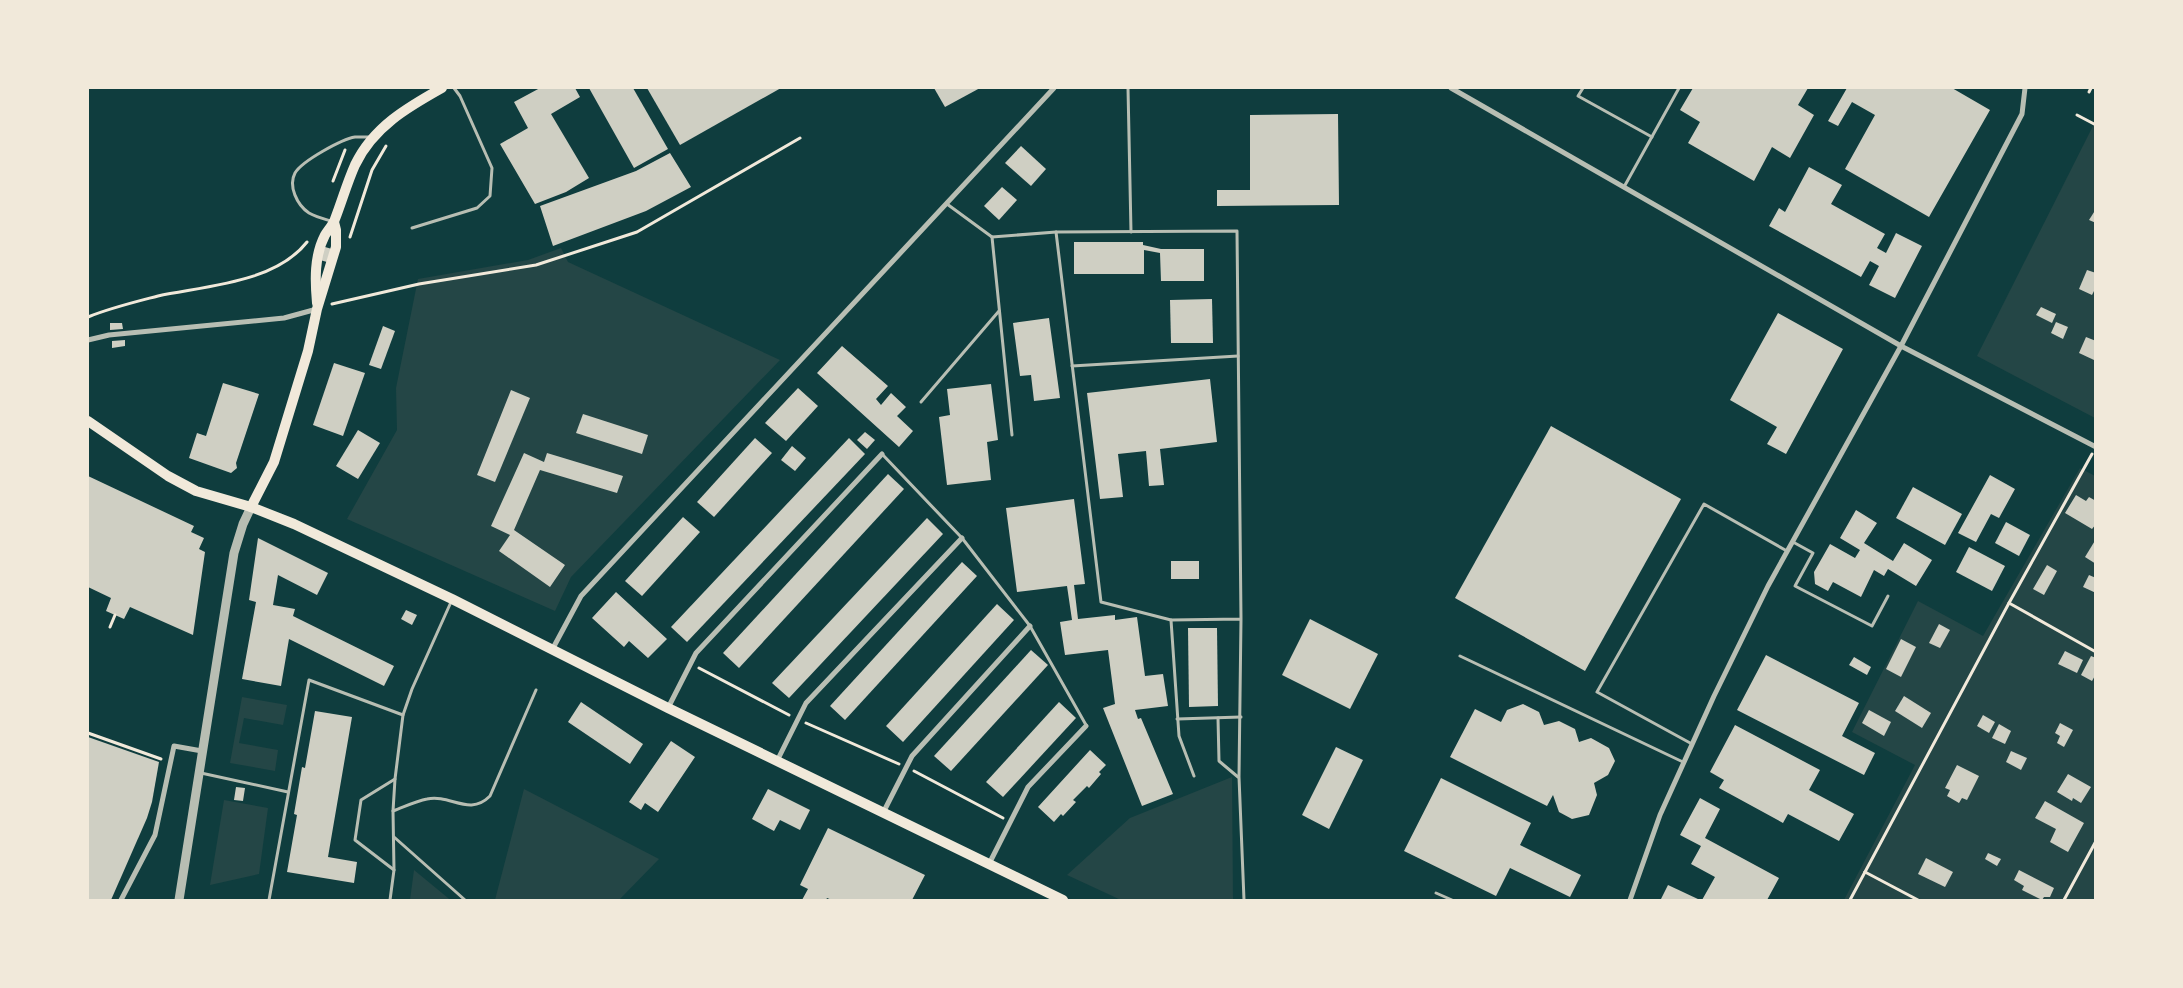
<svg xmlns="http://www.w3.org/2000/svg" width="2183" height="988" font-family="Merriweather,serif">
  <rect width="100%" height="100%" fill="#0f3d3e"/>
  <g fill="#244646">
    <path d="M2095,122V418L1977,356Z"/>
    <path d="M561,248L568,262L780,360L571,577L555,611L347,519L397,430L396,388L418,279L528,260Z"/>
    <path d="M2080,468L2095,476V900H1844L1915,765L1852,732L1918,601L1983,636Z"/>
    <path d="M242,697L287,705L283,725L244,718L239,743L278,750L275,771L230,763Z"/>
    <path d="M1232,777L1233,900H1121L1067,875L1130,818Z"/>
    <path d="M524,789L659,859L619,900H495Z"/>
    <path d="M224,800L268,808L259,874L210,885Z"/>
    <path d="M414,870L448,898L450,900H410Z"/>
  </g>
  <g fill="#cfcfc3">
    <path d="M540,88H575L580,97L551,114L589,178L566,192L535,204L500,144L528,128L514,102Z"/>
    <path d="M589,88H633L668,149L634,168Z"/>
    <path d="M647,88H781L680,145Z"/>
    <path d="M934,88H980L945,107Z"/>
    <path d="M1693,88H1808L1798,105L1814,115L1790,158L1772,147L1754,181L1688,143L1700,122L1680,110Z"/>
    <path d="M1847,88H1952L1990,110L1929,217L1845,169L1875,115L1852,102L1838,126L1828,121Z"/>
    <path d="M1338,114L1339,205L1217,206V190H1250V115Z"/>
    <path d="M1021,146L1046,169L1031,186L1005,163Z"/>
    <path d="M670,153L691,187L646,211L553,246L540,206L636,171Z"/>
    <path d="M1809,167L1842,185L1831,204L1885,234L1877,248L1886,253L1896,233L1922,246L1895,298L1869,285L1879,266L1870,261L1861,277L1769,226L1779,208L1785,212Z"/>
    <path d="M1002,187L1017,200L999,220L984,206Z"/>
    <path d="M2096,209V223L2089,220Z"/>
    <path d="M1074,242H1143V245L1161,249H1204V281H1161L1160,253L1144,250V274H1074Z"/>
    <path d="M325,247L332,249L327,262L320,260Z"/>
    <path d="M2087,270L2096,273V287L2092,295L2079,289Z"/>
    <path d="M1212,299L1213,343H1171L1170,300Z"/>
    <path d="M2041,307L2056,314L2052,323L2036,315Z"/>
    <path d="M1778,313L1843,349L1786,454L1767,444L1777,427L1730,400Z"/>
    <path d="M1049,318L1060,398L1034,401L1031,375L1020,376L1013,323Z"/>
    <path d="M2056,322L2068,327L2063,339L2051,333Z"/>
    <path d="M110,323H122L123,329L110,330Z"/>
    <path d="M383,326L395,331L381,369L369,365Z"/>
    <path d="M2086,337L2096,341L2094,360L2079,353Z"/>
    <path d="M125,340V346L112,348V341Z"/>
    <path d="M842,346L888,386L876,399L881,405L891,393L906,407L897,416L913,431L899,447L817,373Z"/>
    <path d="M334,363L365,373L343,436L313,425Z"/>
    <path d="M1210,379L1217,442L1160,449L1164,485L1149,486L1146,451L1118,454L1123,497L1100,499L1087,393Z"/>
    <path d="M223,383L259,394L236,463L237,468L231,473L189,458L197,433L206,436Z"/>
    <path d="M991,384L998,440L987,442L991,480L947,485L939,417L950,415L947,389Z"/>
    <path d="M798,388L818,406L786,441L765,423Z"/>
    <path d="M511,390L530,398L495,482L477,475Z"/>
    <path d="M583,414L648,435L642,454L576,433Z"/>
    <path d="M1551,426L1681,499L1585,671L1455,598Z"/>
    <path d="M358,430L380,443L358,479L336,466Z"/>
    <path d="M865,432L875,440L867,449L857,440Z"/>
    <path d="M755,438L772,453L714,517L697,502Z"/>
    <path d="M849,438L865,454L687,642L671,627Z"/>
    <path d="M792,446L806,458L795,471L781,460Z"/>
    <path d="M524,453L544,462L547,453L623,476L617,493L540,470L514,530L565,565L550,587L499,551L510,535L491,526Z"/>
    <path d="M888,474L904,489L739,668L723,653Z"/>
    <path d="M1990,475L2015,489L1999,518L1991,514L1976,542L1958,533Z"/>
    <path d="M88,476L194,526L191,532L204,538L199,549L205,552L193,635L130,607L124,619L106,611L111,598L88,587Z"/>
    <path d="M1913,487L1962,514L1945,545L1896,518Z"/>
    <path d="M2076,495L2086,501L2089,497L2096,501V524L2092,529L2065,513Z"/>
    <path d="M1074,499L1085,584L1074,585L1078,619L1115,615V620L1137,617L1145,676L1163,674L1168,706L1135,710L1138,719L1141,718L1173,794L1142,806L1103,708L1115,704L1108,650L1065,655L1060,622L1072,620L1067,586L1017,592L1006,508Z"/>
    <path d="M1856,510L1877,523L1864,543L1893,561L1904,543L1932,560L1916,586L1888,569L1884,576L1874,570L1861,597L1833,582L1828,591L1815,584L1814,572L1830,544L1855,558L1860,550L1840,538Z"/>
    <path d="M683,517L700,532L642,596L625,581Z"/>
    <path d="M927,518L943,534L789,698L772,683Z"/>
    <path d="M2006,522L2030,535L2019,556L1995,543Z"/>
    <path d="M258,538L328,573L317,595L278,575L273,605L295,609L293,616L394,666L384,686L289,639L281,686L242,679L256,602L249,600Z"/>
    <path d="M2096,539V564L2085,557Z"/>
    <path d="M1969,547L2005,566L1992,591L1956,572Z"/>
    <rect x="1171" y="561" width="28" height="18"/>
    <path d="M962,562L977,576L845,720L830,706Z"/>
    <path d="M2047,565L2057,571L2044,595L2033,589Z"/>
    <path d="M2089,575L2096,578V593L2083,587Z"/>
    <path d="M616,592L667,639L648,658L629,641L624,647L592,618Z"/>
    <path d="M997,604L1014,620L903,742L886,726Z"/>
    <path d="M406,610L417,615L412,625L401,619Z"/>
    <path d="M1310,619L1378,654L1350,709L1282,675Z"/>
    <path d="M1939,624L1950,630L1940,648L1929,643Z"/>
    <path d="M1188,628H1217L1218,706L1189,707Z"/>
    <path d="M1901,639L1916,647L1901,677L1886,669Z"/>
    <path d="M1031,650L1048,665L951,771L934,756Z"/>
    <path d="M2065,651L2083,660L2077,673L2058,664Z"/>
    <path d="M1766,655L1859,703L1842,736L1875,753L1864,775L1737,710Z"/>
    <path d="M2091,656L2096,658V674L2092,681L2081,675Z"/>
    <path d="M1854,657L1871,667L1867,675L1849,665Z"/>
    <path d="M1904,696L1931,713L1922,728L1895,711Z"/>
    <path d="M581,702L643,744L630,764L568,722Z"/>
    <path d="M1059,702L1076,718L1003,797L986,782Z"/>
    <path d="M1523,704L1539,712L1544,725L1559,721L1575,729L1579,742L1591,738L1609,748L1615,761L1608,775L1594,783L1597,795L1589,815L1572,819L1559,812L1553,795L1547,806L1450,757L1475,709L1501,722L1507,710Z"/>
    <path d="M1869,710L1891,722L1884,736L1862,723Z"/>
    <path d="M315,711L352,717L328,857L357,862L354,883L287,872L297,815L294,814L302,767L305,768Z"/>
    <path d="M1983,715L1995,722L1989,733L1977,726Z"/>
    <path d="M2060,723L2073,730L2064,747L2057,743L2060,736L2055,733Z"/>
    <path d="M1999,724L2011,731L2005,744L1992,738Z"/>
    <path d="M1735,725L1820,770L1809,790L1854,814L1839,841L1788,814L1783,823L1719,788L1724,780L1710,772Z"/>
    <path d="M88,737L159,762L152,802L147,818L111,900H88Z"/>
    <path d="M671,741L695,757L658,812L645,803L641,810L629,802Z"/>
    <path d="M1336,747L1363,760L1329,829L1302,815Z"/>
    <path d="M1090,750L1106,765L1099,772L1101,774L1089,788L1087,786L1073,800L1076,802L1063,816L1061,814L1054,822L1038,807Z"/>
    <path d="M2011,751L2027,758L2021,770L2006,762Z"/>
    <path d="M1957,765L1979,776L1967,800L1962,798L1959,803L1947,796L1950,790L1945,788Z"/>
    <path d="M2068,774L2091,787L2081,803L2073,798L2072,801L2057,792Z"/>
    <path d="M1441,778L1531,823L1520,845L1581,875L1570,897L1510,868L1496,896L1404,851Z"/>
    <path d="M236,787L245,788L243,801L234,800Z"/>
    <path d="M768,789L810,810L800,830L780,820L774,831L752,819Z"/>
    <path d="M1700,798L1720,809L1705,838L1779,878L1767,900L1756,899L1755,900H1702L1715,877L1691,864L1701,846L1680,835Z"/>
    <path d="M2045,801L2084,823L2068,852L2050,842L2056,829L2035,818Z"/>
    <path d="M828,828L925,875L912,900H832L827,898L826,900H802L808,889L800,885Z"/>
    <path d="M1988,853L2001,859L1997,866L1985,859Z"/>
    <path d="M1926,858L1953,872L1945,887L1918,874Z"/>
    <path d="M2019,870L2054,888L2050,897H2044L2042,900L2022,890L2024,886L2014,880Z"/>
    <path d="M1668,885L1700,900H1663L1661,899Z"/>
  </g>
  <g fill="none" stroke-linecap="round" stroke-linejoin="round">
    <g stroke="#f1e9da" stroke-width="3">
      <path d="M2089,92L2091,88"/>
      <path d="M2077,115L2096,125"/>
      <path d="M333,181L345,150"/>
      <path d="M350,237L372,170L386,146"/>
      <path d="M332,304L419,284L536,265L637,232L800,138"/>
      <path d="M88,317C110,308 135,302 158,296C205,286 275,283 307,242"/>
      <path d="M2009,603L2096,652"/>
      <path d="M110,627L115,615"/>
      <path d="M699,668L789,715"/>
      <path d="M806,723L899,764"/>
      <path d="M88,733L161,759"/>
      <path d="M914,771L1003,818"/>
      <path d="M1865,872L1918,900"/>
      <path d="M1850,900L2009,603L2092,454"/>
      <path d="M2064,900L2096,841"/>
    </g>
    <g stroke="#b8beb3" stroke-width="3">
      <path d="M1128,88L1131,232"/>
      <path d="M1583,88L1578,96L1652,137"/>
      <path d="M1624,187L1679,88"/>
      <path d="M947,204L992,237L1056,232"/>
      <path d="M331,221C324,219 316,217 309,213C297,205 288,186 295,173C302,161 342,139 355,137C360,137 366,137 371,137"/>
      <path d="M412,228L477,208L490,196L492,168L460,96L454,88"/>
      <path d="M992,237L1012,435"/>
      <path d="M1072,366L1238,356"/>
      <path d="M921,402L999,311"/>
      <path d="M882,454L962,538L1030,626L1086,725"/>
      <path d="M1793,542L1813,553L1795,586L1872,626L1888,596"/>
      <path d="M1241,619L1171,620L1101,602L1056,232L1237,231L1241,619L1239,777L1244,900"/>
      <path d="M1171,620L1179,736L1194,776"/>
      <path d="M1460,656L1683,762"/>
      <path d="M1218,718L1219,761L1238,777"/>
      <path d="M1177,719L1241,717"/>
      <path d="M1692,744L1597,692L1704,504L1787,551"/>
      <path d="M201,773L288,792"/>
      <path d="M393,811C404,807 416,801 427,799C451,794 469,817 490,796L536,690"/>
      <path d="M394,837L465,900"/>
      <path d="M394,870L355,840L361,800L395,779"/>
      <path d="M1436,893L1452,900"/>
      <path d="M269,900L309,680L403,715"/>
      <path d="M390,900L394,870L393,811L395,779L403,715L412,689L451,602"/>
    </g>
    <g stroke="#b8beb3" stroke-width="5">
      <path d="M1451,88L1901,346L2096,447"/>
      <path d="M88,340L109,335L284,318L317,309"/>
      <path d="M552,650L581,596L1054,88"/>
      <path d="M668,708L696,653L882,454"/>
      <path d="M777,761L806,703L962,538"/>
      <path d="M883,813L912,756L1030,626"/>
      <path d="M989,864L1028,787L1086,726"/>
      <path d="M121,900L155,835L174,746L202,751"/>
      <path d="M1630,900L1660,815L1714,696L1768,586L1901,346L2022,114L2025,88"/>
    </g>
    <path stroke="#b8beb3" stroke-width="9" d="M179,900L234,553L243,524L251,507"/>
    <g stroke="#f1e9da" stroke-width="10">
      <path d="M317,303C315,281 314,256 325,235C328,230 333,225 335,219C342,201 347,183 355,165C373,127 408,107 442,88"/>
      <path d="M88,421L168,476L196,491L251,507L294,524L452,599L668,708L1063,900"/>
      <path d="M251,507L274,462L308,351L317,309L336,247V230L334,222"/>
    </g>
  </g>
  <rect width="2183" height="988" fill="none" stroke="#f1e9da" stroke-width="178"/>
</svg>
